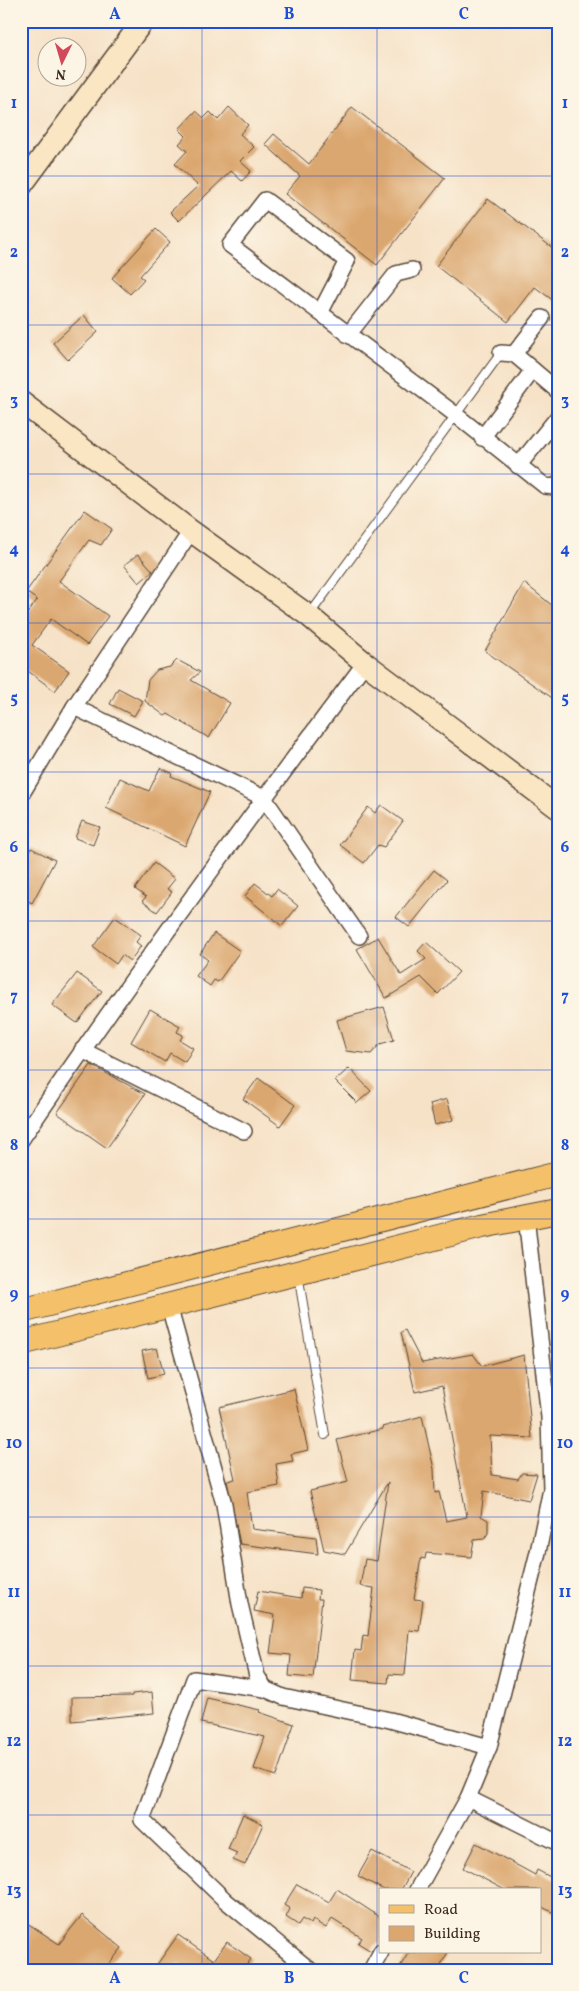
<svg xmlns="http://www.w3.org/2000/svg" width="579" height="1991" font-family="Vollkorn,serif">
  <rect width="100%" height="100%" fill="#fcf5e5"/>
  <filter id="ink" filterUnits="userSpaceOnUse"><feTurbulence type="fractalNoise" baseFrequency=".02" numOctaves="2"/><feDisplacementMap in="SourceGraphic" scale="10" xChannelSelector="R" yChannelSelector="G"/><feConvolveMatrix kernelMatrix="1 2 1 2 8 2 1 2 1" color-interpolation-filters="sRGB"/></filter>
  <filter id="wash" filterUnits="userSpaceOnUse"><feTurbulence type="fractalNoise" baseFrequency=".0096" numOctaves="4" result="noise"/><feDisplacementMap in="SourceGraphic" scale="20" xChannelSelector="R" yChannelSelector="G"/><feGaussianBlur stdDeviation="1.12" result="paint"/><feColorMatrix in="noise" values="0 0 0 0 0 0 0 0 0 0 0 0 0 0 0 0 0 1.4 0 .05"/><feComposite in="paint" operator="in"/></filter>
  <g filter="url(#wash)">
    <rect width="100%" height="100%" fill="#f6e2c7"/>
    <g id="blocks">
      <g fill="#dba76f">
        <path d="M229,107L248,125L240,134L254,147L240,161L251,171L242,181L231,171L179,221L170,212L198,186L175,164L187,151L179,144L186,136L179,129L196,111L204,118L210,112L218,120Z"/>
        <path d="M352,107L445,178L377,265L285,194L300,176L265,144L274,134L309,164Z"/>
        <path d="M488,199L558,252V304L535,287L508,322L436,266Z"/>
        <path d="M156,229L170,242L140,276L144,279L130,294L112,278Z"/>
        <path d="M84,315L98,332L68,360L53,343Z"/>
        <path d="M85,510L112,529L101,545L89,540L59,581L108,616L87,645L51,619L32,645L69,671L55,691L21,666V622L37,600L26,592Z"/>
        <path d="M138,554L153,571L139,583L124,565Z"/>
        <path d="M524,583L558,610V702L485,651Z"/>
        <path d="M177,660L200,672L191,680L230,703L209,738L168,714L165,716L145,701L148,680L157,670L170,667Z"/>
        <path d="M118,688L143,701L134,716L110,704Z"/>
        <path d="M160,768L172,773L171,776L210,792L185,846L106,808L120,778L149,791Z"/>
        <path d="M381,805L403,821L384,847L378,845L364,863L340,845L368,807L375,813Z"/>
        <path d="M82,821L100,827L93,845L75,838Z"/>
        <path d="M31,848L55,860L32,903L21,897V888L28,875L21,872V866Z"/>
        <path d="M154,863L175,879L167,889L172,892L157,912L142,901L146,897L135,889Z"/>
        <path d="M434,870L447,880L409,927L396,917Z"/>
        <path d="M255,883L272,896L277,889L298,906L282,926L245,896Z"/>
        <path d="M115,917L141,935L136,942L141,946L130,961L122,955L116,964L93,947Z"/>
        <path d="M214,933L240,951L218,982L214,980L210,986L196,976L208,960L200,954Z"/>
        <path d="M378,937L401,975L426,959L418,951L426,942L459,972L438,994L421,977L386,998L357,949Z"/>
        <path d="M77,973L102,991L77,1023L52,1005Z"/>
        <path d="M384,1007L394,1040L380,1044L371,1054L346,1051L337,1020Z"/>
        <path d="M150,1009L180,1026L177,1032L183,1035L180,1040L193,1048L185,1062L170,1053L165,1062L131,1042Z"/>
        <path d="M91,1065L145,1094L107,1148L57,1113Z"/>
        <path d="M349,1068L371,1091L357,1103L335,1081Z"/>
        <path d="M258,1078L295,1105L280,1126L243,1099Z"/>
        <path d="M447,1099L453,1120L435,1125L430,1104Z"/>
        <path d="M405,1330L422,1363L473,1354L482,1366L524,1355L532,1438L490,1436L492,1475L518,1479L522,1473L537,1474L529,1500L484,1491L481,1516L488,1520V1533L484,1539L474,1540L471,1557L426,1553L425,1559L421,1558L414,1599L423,1600L419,1631L409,1630L405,1675L389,1674L388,1683L352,1680L355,1650L361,1651L363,1635L368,1636L374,1588L360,1586L365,1559L377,1561L388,1482L345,1554L324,1550L310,1491L348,1482L337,1440L383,1429L382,1427L422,1416L434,1469L435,1493L439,1492L446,1521L467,1517L442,1386L415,1392L401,1332Z"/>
        <path d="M157,1348L164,1374L148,1378L142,1351Z"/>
        <path d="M294,1389L308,1450L291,1454L293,1461L276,1464L279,1486L247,1492L252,1529L316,1537L318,1554L240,1544L227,1481L235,1479L219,1407Z"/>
        <path d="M302,1588L319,1590L318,1599H322L313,1678L289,1676L291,1655L270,1653L275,1615L254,1611L258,1591L301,1598Z"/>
        <path d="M152,1692L154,1713L72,1721V1697L132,1696V1694Z"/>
        <path d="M207,1698L260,1710L259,1712L294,1724L276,1776L254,1769L265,1737L201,1723Z"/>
        <path d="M243,1814L263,1824L245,1865L233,1860L237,1853L228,1849Z"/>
        <path d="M476,1843L535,1875L537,1870L558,1881V1915L540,1906V1890H505L463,1868Z"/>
        <path d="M372,1851L411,1872L401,1890H384L358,1876Z"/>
        <path d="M297,1884L329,1902L337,1889L380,1917V1943L376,1944L371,1951L358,1943L362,1938L332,1919L326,1928L313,1920L311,1924L302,1919L298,1925L286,1917L290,1909L284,1905Z"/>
        <path d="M82,1915L122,1948L104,1970H21V1919L59,1944Z"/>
        <path d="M178,1935L214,1960L227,1942L251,1959L243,1970H187L179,1964L176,1970H153Z"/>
        <path d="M409,1952H448L438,1970H398Z"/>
      </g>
    </g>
  </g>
  <g filter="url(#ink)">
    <use href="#blocks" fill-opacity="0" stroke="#574637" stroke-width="1"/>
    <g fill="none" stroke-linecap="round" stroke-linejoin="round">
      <defs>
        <g id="lane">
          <path d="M310,614L501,353"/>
          <path d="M298,1274L325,1435"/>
        </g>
        <g id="street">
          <path d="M320,313L347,261L265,200L230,245L456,415L545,486L555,487L558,484"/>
          <path d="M348,335L396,274L412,270"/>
          <path d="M501,353L514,354L558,391"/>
          <path d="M514,354L542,318"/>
          <path d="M482,438L533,370"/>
          <path d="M518,466L558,417"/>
          <path d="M74,707L264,798L359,936"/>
          <path d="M21,795L74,707L191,531"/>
          <path d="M82,1050L244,1131"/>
          <path d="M21,1140C131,978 247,820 365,663"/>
          <path d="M169,1306L224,1504L240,1604L257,1676L265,1689L283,1697L390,1720L489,1747"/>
          <path d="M265,1689L194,1679L142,1820L226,1901L310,1970"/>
          <path d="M468,1798L558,1843"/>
          <path d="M417,1890L468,1798L489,1747L538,1552L551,1489L549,1417L526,1217"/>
          <path d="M371,1970L381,1952"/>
        </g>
        <g id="secondary">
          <path d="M21,186L143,21"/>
          <path d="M21,402L191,531L309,616L365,663L558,808"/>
        </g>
        <g id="primary">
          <path d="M21,1311L558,1174"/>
          <path d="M21,1343L482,1226L558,1211"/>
        </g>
      </defs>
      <use href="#lane" stroke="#574637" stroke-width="10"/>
      <use href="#street" stroke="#574637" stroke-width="18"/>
      <use href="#secondary" stroke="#574637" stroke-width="24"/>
      <use href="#primary" stroke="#574637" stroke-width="26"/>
      <use href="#lane" stroke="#fff" stroke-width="8"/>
      <use href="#street" stroke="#fff" stroke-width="15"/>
      <use href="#secondary" stroke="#fbe6c3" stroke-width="21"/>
      <use href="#primary" stroke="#f4c16a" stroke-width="24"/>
    </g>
  </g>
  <path fill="none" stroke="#1d4ed8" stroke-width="1" stroke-opacity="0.55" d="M202,21V1970M377,21V1970M21,176H558M21,325H558M21,474H558M21,623H558M21,772H558M21,921H558M21,1070H558M21,1219H558M21,1368H558M21,1517H558M21,1666H558M21,1815H558"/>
  <rect width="579" height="1991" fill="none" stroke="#fcf5e5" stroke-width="55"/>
  <rect x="379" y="1888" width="162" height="65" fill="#fcf5e5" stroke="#afa495"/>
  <rect x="389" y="1905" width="25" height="8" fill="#f4c16a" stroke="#afa495"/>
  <text x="424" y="1914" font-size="15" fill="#3b2a1e">Road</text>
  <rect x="389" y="1926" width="25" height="15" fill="#dba76f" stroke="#afa495"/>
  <text x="424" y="1938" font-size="15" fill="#3b2a1e">Building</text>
  <g transform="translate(62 62) rotate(185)"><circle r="24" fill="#fcf5e5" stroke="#afa495"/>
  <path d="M0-4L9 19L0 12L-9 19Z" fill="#d1495b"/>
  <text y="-8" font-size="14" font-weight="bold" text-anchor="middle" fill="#3b2a1e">N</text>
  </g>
  <rect x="28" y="28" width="524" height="1936" fill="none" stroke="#1d4ed8" stroke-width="2"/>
  <g font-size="16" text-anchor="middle" font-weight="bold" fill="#1d4ed8">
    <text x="115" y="19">A</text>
    <text x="289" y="19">B</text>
    <text x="464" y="19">C</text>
    <text x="14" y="108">1</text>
    <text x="565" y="108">1</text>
    <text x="14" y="257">2</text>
    <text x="565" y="257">2</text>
    <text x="14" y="405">3</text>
    <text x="565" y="405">3</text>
    <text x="14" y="554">4</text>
    <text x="565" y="554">4</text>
    <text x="14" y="703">5</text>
    <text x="565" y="703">5</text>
    <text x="14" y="852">6</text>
    <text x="565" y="852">6</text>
    <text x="14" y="1001">7</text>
    <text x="565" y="1001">7</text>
    <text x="14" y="1150">8</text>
    <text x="565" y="1150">8</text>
    <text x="14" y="1299">9</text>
    <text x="565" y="1299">9</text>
    <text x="14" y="1448">10</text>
    <text x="565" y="1448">10</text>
    <text x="14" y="1597">11</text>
    <text x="565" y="1597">11</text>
    <text x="14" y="1746">12</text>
    <text x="565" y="1746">12</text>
    <text x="14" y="1895">13</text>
    <text x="565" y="1895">13</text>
    <text x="115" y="1983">A</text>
    <text x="289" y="1983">B</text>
    <text x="464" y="1983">C</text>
  </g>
</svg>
